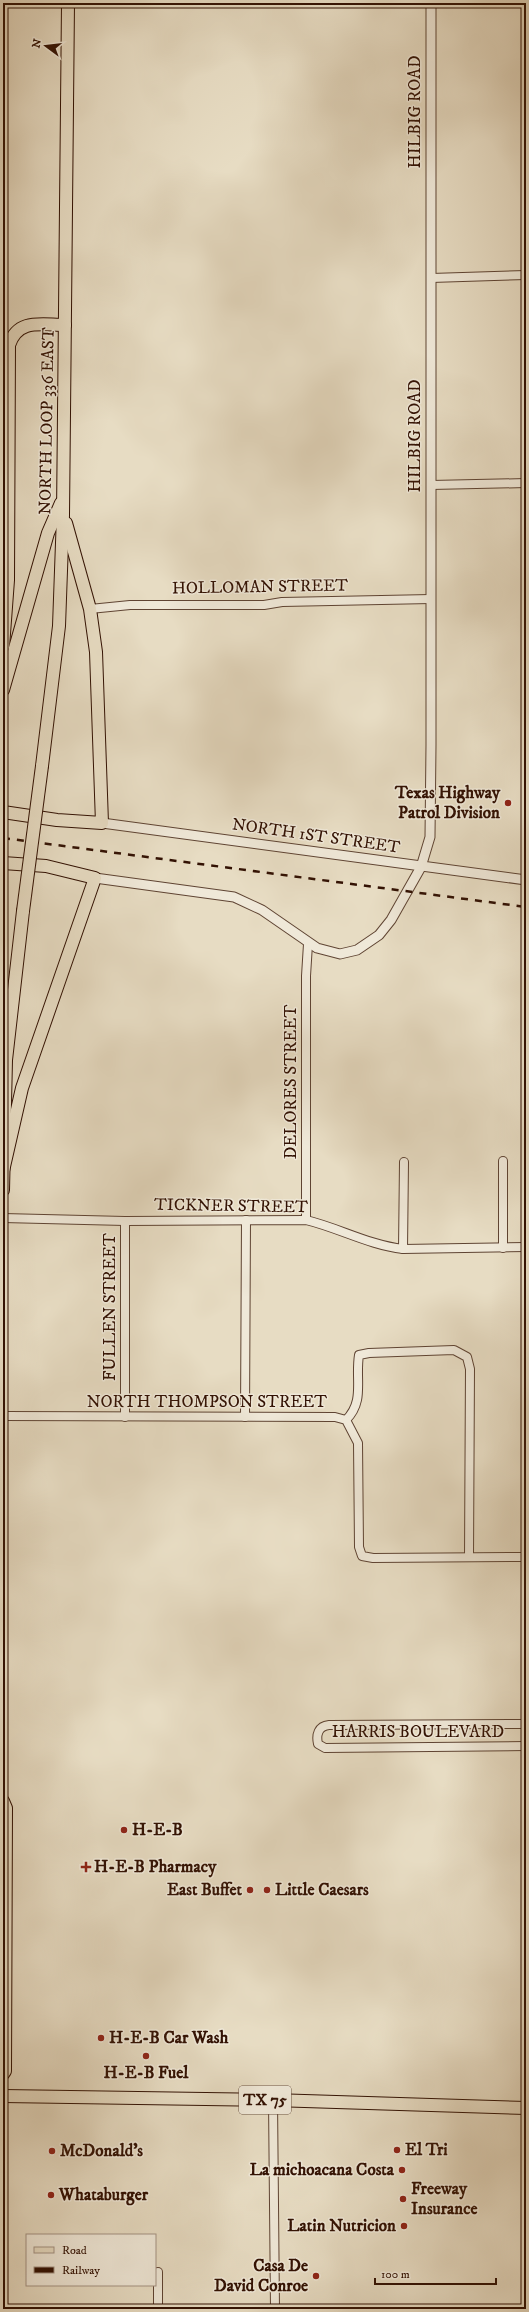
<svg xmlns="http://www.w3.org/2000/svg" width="529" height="2312" font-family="'IM FELL DW Pica',serif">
  <rect width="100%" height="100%" fill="#e7dcc3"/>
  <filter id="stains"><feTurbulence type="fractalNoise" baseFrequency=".005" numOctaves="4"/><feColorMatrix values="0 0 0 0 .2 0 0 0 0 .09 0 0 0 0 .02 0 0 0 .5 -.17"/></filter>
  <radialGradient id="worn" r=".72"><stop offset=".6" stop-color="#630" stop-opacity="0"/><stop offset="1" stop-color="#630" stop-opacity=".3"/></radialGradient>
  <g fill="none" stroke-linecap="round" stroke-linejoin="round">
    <defs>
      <g id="minor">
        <path d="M431,278L526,275"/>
        <path d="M431,485L526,483"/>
        <path d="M90,609L130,605H264L282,602L431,599"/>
        <path d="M503,1161V1248"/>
        <path d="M3,1218L125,1221L306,1220C339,1228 369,1245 403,1249L526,1247"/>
        <path d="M306,1220V976L308,944"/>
        <path d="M403,1249L404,1162"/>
        <path d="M3,1416L335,1417L346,1420L358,1443L359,1547L362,1556L373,1558L526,1557"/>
        <path d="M125,1417V1221"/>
        <path d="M245,1417L246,1220"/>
        <path d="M346,1420C365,1401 355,1380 359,1355L369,1353L454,1350L467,1357L470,1369L469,1557"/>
        <path d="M526,1724L329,1725C318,1726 316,1735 318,1744L325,1748L526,1746"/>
        <path d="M273,2100L275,2309"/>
        <path d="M158,2309V2272"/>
      </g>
      <g id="tertiary">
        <path d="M102,823L526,880"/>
        <path d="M95,878L234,897L262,910L317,948L340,954L357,950L379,935L391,920L421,867L430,837L431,745V3"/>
      </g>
      <g id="primary">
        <path d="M3,647L8,580L9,345C18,318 41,325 65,325"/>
        <path d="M3,690L48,533L61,503"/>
        <path d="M42,766L59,626L63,515L68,3"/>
        <path d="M3,812L57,820L102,823L96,652L90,609L66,523"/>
        <path d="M3,863L46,866L95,878L22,1088L3,1171"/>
        <path d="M3,1190L6,1060L23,911"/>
        <path d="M3,1801L6,1808L5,2071L3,2074"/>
        <path d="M3,2096L273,2100L526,2108"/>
      </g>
    </defs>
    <use href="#minor" stroke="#5f4433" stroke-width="10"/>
    <use href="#tertiary" stroke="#5f4433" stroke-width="11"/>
    <use href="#primary" stroke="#321103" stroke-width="14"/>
    <use href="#minor" stroke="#efe8d8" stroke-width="8"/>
    <use href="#tertiary" stroke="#efe8d8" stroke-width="9"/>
    <use href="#primary" stroke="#e7dcc3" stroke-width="12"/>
    <path stroke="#321103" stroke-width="2.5" stroke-dasharray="7 7" stroke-linecap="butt" d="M3,838L526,907"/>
    <defs>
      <path id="primary-bridge" d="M23,911L42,766"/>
    </defs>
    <use href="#primary-bridge" stroke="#321103" stroke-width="14" stroke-linecap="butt"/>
    <use href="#primary-bridge" stroke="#e7dcc3" stroke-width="12"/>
  </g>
  <g fill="#8f2418" stroke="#efe8d8" stroke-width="1.5">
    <circle cx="508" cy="803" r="4"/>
    <circle cx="124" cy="1830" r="4"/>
    <path d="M84 1861h4v4h4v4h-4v4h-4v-4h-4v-4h4z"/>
    <circle cx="250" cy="1890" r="4"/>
    <circle cx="267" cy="1890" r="4"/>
    <circle cx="101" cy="2038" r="4"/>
    <circle cx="146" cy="2056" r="4"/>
    <circle cx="397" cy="2150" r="4"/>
    <circle cx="52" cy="2151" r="4"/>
    <circle cx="402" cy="2170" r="4"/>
    <circle cx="51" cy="2195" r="4"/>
    <circle cx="403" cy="2199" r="4"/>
    <circle cx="404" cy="2226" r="4"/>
    <circle cx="316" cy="2276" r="4"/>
  </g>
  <g text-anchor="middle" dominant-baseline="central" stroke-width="3" stroke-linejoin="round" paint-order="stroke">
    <rect fill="#efe8d8" stroke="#6b5243" stroke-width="1" x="239" y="2086" width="52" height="28" rx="3"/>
    <g font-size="16" font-weight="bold" fill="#321103">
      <text x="265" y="2100">TX 75</text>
    </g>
    <g font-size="17" fill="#321103" stroke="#efe8d8">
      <text transform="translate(415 112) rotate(-90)">HILBIG ROAD</text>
      <text transform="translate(47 421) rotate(-89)">NORTH LOOP 336 EAST</text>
      <text transform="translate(415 436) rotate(-90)">HILBIG ROAD</text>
      <text transform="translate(260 587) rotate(-1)">HOLLOMAN STREET</text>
      <text transform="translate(316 836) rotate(8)">NORTH 1ST STREET</text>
      <text transform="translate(291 1082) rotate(-90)">DELORES STREET</text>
      <text transform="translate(231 1206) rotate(1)">TICKNER STREET</text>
      <text transform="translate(110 1307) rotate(-90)">FULLEN STREET</text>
      <text x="207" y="1402">NORTH THOMPSON STREET</text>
      <text x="418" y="1732">HARRIS BOULEVARD</text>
    </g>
    <g font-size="17" font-weight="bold" fill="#321103" stroke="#efe8d8" text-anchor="start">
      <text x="500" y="793" text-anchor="end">Texas Highway<tspan x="500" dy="20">Patrol Division</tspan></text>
      <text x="132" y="1830">H-E-B</text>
      <text x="94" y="1867">H-E-B Pharmacy</text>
      <text x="242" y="1890" text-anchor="end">East Buffet</text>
      <text x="275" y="1890">Little Caesars</text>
      <text x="109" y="2038">H-E-B Car Wash</text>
      <text x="146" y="2073" text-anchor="middle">H-E-B Fuel</text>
      <text x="405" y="2150">El Tri</text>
      <text x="60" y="2151">McDonald's</text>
      <text x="394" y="2170" text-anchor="end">La michoacana Costa</text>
      <text x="411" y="2189">Freeway<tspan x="411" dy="20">Insurance</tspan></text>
      <text x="59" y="2195">Whataburger</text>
      <text x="396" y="2226" text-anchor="end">Latin Nutricion</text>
      <text x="308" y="2266" text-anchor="end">Casa De<tspan x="308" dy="20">David Conroe</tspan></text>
    </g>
  </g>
  <rect width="529" height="2312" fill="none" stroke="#e7dcc3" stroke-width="16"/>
  <rect x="4" y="4" width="521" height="2304" fill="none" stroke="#321103" stroke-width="2"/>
  <rect x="8" y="8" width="513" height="2296" fill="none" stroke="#321103"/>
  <rect x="26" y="2234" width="130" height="52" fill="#efe8d8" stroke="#a39283"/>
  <rect x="34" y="2247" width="20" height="6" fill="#e7dcc3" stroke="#a39283"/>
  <text x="62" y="2254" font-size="12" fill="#321103">Road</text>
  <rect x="34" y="2267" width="20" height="6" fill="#321103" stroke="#a39283"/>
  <text x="62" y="2274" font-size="12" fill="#321103">Railway</text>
  <g transform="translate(46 46) rotate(285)" stroke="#efe8d8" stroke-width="3" paint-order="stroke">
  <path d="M0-3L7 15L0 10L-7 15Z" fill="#321103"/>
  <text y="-6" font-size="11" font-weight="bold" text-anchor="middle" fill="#321103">N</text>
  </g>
  <path d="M375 2278v6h121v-6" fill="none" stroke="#321103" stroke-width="2"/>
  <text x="381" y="2278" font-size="12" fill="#321103" stroke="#efe8d8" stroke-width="3" paint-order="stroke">100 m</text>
  <rect width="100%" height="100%" filter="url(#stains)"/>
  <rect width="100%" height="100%" fill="url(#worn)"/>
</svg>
